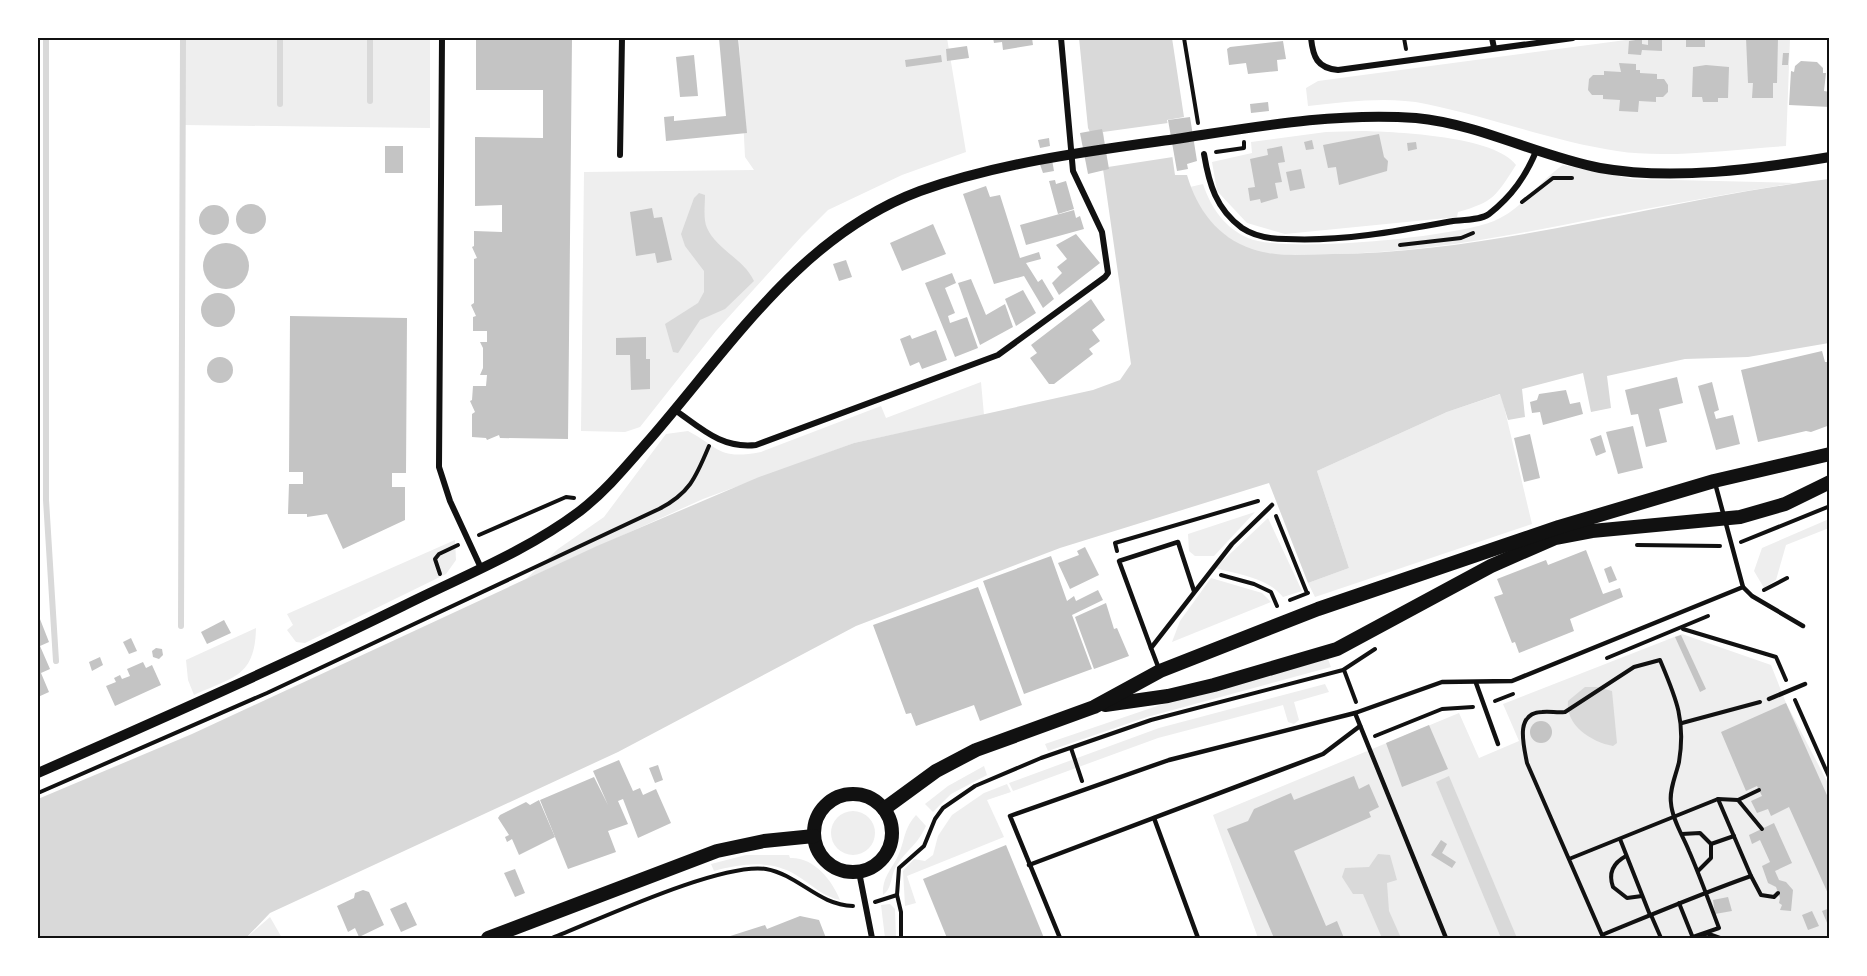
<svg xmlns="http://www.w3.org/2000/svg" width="1867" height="976" font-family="Arial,sans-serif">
  <rect width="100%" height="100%" fill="#fff"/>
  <g fill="#eee">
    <path d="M183,38H430V128L183,125Z"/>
    <path d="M739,38H947L966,152L902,175L828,210L802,236L716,331L640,427L625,432L581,431L584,172L754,170L745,157Z"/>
    <path d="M1641,38H1790L1786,146C1735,149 1668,159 1617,151C1552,141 1490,117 1426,104C1388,96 1346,102 1308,106L1306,88L1318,81Z"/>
    <path d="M1363,131C1398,132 1495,136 1516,165C1496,196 1494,202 1458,212L1457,217L1285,234L1247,223L1217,191L1212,162L1252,153L1251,142L1326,132Z"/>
    <path d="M1563,165L1633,179L1796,183C1731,193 1667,205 1603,217C1513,235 1426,253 1333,254C1307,254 1277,258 1252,250C1224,240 1199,216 1190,187L1203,184C1211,208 1225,228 1248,238C1283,254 1461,237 1496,220C1522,209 1539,181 1563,165Z"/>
    <path d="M981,382L984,415L854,443L703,499L526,579L558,549L604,517L666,434L688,431C720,448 718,460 761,452L881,406L886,418Z"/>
    <path d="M1501,394L1532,524L1315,597L1308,583L1349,568L1317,471L1447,412Z"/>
    <path d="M1255,512L1214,556H1195L1189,551L1188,534Z"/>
    <path d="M1268,518L1302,591L1283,597C1266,577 1240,575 1215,568Z"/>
    <path d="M1829,519V528L1786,545L1776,580L1764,588L1754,571L1762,548Z"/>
    <path d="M455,540L456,560L446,574L305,643L296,642L287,630L293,625L287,614Z"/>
    <path d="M1211,578L1262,593L1271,602L1172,642L1180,621Z"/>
    <path d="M256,628C255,677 233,677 194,695L188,680L186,660Z"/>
    <path d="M1682,634L1771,665L1786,703L1829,785V938H1258L1213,815L1459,713L1479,758L1519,741L1503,704Z"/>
    <path d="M1328,659L1331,667L1147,717L1048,751L1045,744L1163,704Z"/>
    <path d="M1325,684L1329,692L1294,702L1299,720L1294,724L1288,722L1283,705L1158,738L1013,791L1009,783L1159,728Z"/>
    <path d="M984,766L987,775L951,794L933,812L925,804L948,786Z"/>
    <path d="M1007,784L1011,792L987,800L1004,837L907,876L916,903L905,906L903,871L914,859L925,861L933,855L938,836L952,815L984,793Z"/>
    <circle cx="853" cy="833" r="22"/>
    <path d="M916,815L926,826C916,847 908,848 897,865C890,875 893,888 883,895C882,875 894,868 900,851C905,837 905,827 916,815Z"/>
    <path d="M746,855H789L790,858C814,857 832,880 840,900C823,897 811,884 796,875C770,859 741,864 714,871L711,864Z"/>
    <path d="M890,904L895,909L896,938H885L881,905Z"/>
    <path d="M270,917L282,938H246Z"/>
  </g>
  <g fill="#d9d9d9">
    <path d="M1079,38H1172L1184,117L1167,120L1175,175H1187C1197,209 1217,237 1252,249C1277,258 1307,254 1333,254C1501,252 1664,199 1829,179V343L1748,357L1685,359L1607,376L1611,408L1591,412L1583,373L1522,389L1525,417L1508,420L1500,394L1447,412L1317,471L1349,568L1308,583L1269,483L1060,548L856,626L618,752L270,913L246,938H38V799L192,734L597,546L759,477L854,443L1093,390L1120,380L1131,364L1101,155L1088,128Z"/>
    <path d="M699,193L705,195C705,205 703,219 707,228C717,250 744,259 754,281L725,309L700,320L678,353L673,352L665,324L698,303L704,292V271L685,246L681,234L694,198Z"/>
    <path d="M1585,687H1597L1612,691L1617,743L1613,746C1591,742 1565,725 1568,701Z"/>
    <path d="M1449,776L1517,938H1501L1436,782Z"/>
    <path d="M1378,854L1390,855L1397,880L1387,883L1389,911L1401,938H1382L1363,894H1353L1342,877L1345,868L1369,867Z"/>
  </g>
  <path fill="#fff" d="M1168,123L1173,157L1108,167L1103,132Z"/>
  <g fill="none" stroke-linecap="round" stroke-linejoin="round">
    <g stroke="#d9d9d9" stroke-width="6">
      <path d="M46,38V500L56,661"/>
      <path d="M280,38V104"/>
      <path d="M370,101V38"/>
      <path d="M181,626L183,38"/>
    </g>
  </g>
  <g fill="#c4c4c4">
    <path d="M476,38H572L568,439L500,438L499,435L487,440L486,438L472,437V414L475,412L470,401L472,400L473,386H486L487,375H480L483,368V348L480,342H487V331H473V317L476,316L471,305L474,303V259L477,258L472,247L474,246V231L502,232V205L475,206V137L543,138V90H476Z"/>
    <path d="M719,38H738L747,133L666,141L664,117L674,116V121L726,116Z"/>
    <path d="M993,38H1032L1033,45L1003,50L1002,42L994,43Z"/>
    <path d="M1648,38H1662V51L1642,50L1641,55L1628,54L1629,41L1642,39V44L1648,45Z"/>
    <rect x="1686" y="38" width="19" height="9"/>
    <path d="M1746,38H1778L1777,83H1773V98H1752L1753,83H1748Z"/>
    <path d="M1283,41L1286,59L1277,60L1278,71L1248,74L1246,63L1229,65L1227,49L1230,47Z"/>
    <path d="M967,46L969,58L947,61L946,49Z"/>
    <path d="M1783,53H1789L1788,65H1782Z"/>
    <path d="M694,55L698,96L680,97L676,57Z"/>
    <path d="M941,55L942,62L906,67L905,60Z"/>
    <path d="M1801,61L1817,62L1823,68V73H1826L1824,91L1830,92V107L1789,105L1791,71L1794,72L1795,66Z"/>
    <path d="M1619,63L1636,64V70H1640V73L1657,74V79H1664L1668,85V92L1663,97H1656V102L1639,101L1638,112L1619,111L1620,100L1603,99V95H1592L1588,90L1589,79L1593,75H1604V71L1621,72Z"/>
    <path d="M1706,65L1729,67L1728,98H1718V102H1703L1702,97H1692L1693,67Z"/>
    <path d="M1268,102L1269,111L1251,113L1250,104Z"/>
    <path d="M1190,117L1197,161L1187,164L1188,169L1177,171L1168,120Z"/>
    <path d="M1102,129L1109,169L1088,174L1080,133Z"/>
    <path d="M1379,134L1384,157L1388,161L1387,171L1339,185L1336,167L1328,168L1323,145Z"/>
    <path d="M1049,138L1050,146L1040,148L1038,140Z"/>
    <path d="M1312,140L1314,149L1306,150L1304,142Z"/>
    <path d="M1416,142L1417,149L1408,151L1407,143Z"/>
    <rect x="385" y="146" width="18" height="27"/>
    <path d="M1282,146L1285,162L1278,163L1282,182L1275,183L1278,198L1261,203L1260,199L1250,201L1248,188L1255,187L1250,159L1268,155L1267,149Z"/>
    <path d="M1051,154L1054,171L1043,173L1037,156Z"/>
    <path d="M1301,169L1305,188L1290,191L1286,172Z"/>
    <path d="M1055,180L1056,184L1066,181L1074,209L1058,214L1049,181Z"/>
    <path d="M986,186L990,197L1000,195L1020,258L1039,252L1041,259L1026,263L1038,282L1042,279L1054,299L1043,308L1024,276L994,284L963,194Z"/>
    <circle cx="251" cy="219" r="15"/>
    <circle cx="214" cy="220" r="15"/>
    <path d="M652,208L654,218L662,217L672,260L657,263L655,253L636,256L630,212Z"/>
    <path d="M1074,210L1076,218L1080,216L1084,229L1026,245L1020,225Z"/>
    <path d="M933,224L946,254L902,271L890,243Z"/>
    <path d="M1076,234L1100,263L1059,295L1052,283L1062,273L1057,267L1067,259L1056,245Z"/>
    <circle cx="226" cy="266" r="23"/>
    <path d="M846,260L852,277L839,281L833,264Z"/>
    <path d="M952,273L956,283L945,288L955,313L948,316L950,323L967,317L978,348L955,357L925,283Z"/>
    <path d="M971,279L986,315L1005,304L1013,327L980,345L958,283Z"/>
    <path d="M1023,290L1036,313L1016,326L1005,299Z"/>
    <circle cx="218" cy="310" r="17"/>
    <path d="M1091,299L1105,320L1092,330L1100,341L1089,349L1093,354L1054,384H1049L1030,358L1037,353L1031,345Z"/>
    <path d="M290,316L407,318L406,473H392V487H405V520L343,549L327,514L307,517V514H288L289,484H303V472H289Z"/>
    <path d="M936,330L947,360L922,369L919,362L910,366L900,339L910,335L912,339Z"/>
    <path d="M646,337V359H650V389L631,390L630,355H616V338Z"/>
    <path d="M1822,351L1825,362H1830V425L1811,432L1806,431L1758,442L1741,370Z"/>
    <circle cx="220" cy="370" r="13"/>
    <path d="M1677,377L1683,403L1659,409L1667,442L1646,447L1638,414L1631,415L1625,390Z"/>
    <path d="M1712,382L1719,410L1714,412L1716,419L1733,415L1740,444L1716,450L1698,386Z"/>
    <path d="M1566,390L1570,404L1580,402L1583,414L1543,425L1540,412L1532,413L1530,402L1537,400L1539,394Z"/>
    <path d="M1633,426L1643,468L1618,474L1606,432Z"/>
    <path d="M1530,434L1540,478L1524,482L1514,438Z"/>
    <path d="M1601,435L1606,452L1596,456L1590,439Z"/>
    <path d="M1085,547L1099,575L1070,589L1058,563L1079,555L1077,551Z"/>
    <path d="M1586,550L1603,594L1620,588L1623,597L1570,619L1574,631L1519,653L1515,642L1512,643L1494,597L1503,594L1497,579L1546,560L1548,565Z"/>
    <path d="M1051,556L1067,601L1074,596L1076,601L1098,590L1103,600L1072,615L1092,669L1024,694L983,581Z"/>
    <path d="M1611,566L1617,580L1609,583L1604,569Z"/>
    <path d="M978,587L1022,705L980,721L974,705L916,726L911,713L906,714L873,625Z"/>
    <path d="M1106,603L1114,629L1117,628L1129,656L1094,669L1075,617Z"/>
    <path d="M38,614L49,642L40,646L50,669L41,673L49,692L38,697Z"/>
    <path d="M224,620L231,633L207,644L201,632Z"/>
    <path d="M1681,635L1706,689L1700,692L1675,637Z"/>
    <path d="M131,638L137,651L129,654L123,642Z"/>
    <path d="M156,648L162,649L163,655L159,659L153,657L152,651Z"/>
    <path d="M100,657L103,665L92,671L89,662Z"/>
    <path d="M143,662L146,668L152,665L161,685L115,706L106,686L116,682L114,678L120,675L122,679L130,676L127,669Z"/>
    <path d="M1786,703L1830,802V898L1789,807L1771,816L1768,809L1757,813L1751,801L1762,796L1757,786L1746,791L1721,732Z"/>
    <circle cx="1541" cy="732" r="11"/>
    <path d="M1429,725L1448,769L1402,787L1386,743Z"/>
    <path d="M619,760L633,791L640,788L643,795L656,789L671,823L638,838L623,799L618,801L628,824L608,831L616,852L568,869L540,800L594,777L608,805L593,771Z"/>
    <path d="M658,765L663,780L655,783L649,768Z"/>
    <path d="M1354,776L1359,789L1369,784L1379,807L1369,812L1371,817L1294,851L1326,926L1337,921L1344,938H1274L1227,829L1248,821L1254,809L1291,793L1294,800Z"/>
    <path d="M539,800L555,837L519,855L512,839L507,842L505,837L509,835L498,818L500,815L526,802L530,805Z"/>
    <path d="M1774,823L1792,863L1775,871L1779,880L1786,882L1793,890L1791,911L1780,910L1782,905L1779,903L1780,898L1776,887L1768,883L1762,866L1770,862L1760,840L1752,844L1749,835Z"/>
    <path d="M1441,840L1447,844L1442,853L1456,862L1452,868L1431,855Z"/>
    <path d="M1006,845L1044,938H947L923,879Z"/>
    <path d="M515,869L525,893L515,897L504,873Z"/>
    <path d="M363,890L369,892L384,925L359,937L355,928L348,932L337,906L354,898L355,893Z"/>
    <path d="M1728,897L1732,911L1715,914L1713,900Z"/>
    <path d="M406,902L417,925L401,932L390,909Z"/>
    <path d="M1830,908V924L1828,925L1822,911Z"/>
    <path d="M1812,911L1819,926L1808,930L1802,915Z"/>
    <path d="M800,916L819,920L826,938H724L765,925L767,929Z"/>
  </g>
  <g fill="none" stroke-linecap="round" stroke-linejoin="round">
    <g stroke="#111" stroke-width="4">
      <path d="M1184,38L1198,123"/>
      <path d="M1404,38L1406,49"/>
      <path d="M1216,152L1244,148V142"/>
      <path d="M1522,202L1553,178H1572"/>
      <path d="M1400,245L1461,238L1473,233"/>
      <path d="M1276,516L1307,593"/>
      <path d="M479,535L566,497L574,498"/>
      <path d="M1741,542L1830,506"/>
      <path d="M1637,545L1720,546"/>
      <path d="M1117,551L1115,543L1258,501"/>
      <path d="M440,574L435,559L439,554L458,545"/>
      <path d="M1221,575L1254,584L1271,592L1277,606"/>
      <path d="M1764,590L1787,578"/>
      <path d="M1290,600L1308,593"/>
      <path d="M1683,629L1776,657L1786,680"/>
      <path d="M1607,658L1708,616"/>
      <path d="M1344,670L1356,702"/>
      <path d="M1795,700L1830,779"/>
      <path d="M1495,701L1513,694"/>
      <path d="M1682,723L1760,702"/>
      <path d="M1375,736L1442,709L1473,707"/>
      <path d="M1071,748L1082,781"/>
      <path d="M38,793L267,693L659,509C690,493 696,477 709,446"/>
      <path d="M1718,799L1738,800L1759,790"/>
      <path d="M1738,800L1762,829"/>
      <path d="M1682,834L1700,833L1711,844V858L1698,871"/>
      <path d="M1620,839L1650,915"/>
      <path d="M1711,844L1734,836"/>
      <path d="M1626,856C1613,863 1608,873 1613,887L1627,898L1642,896"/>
      <path d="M1569,859C1619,839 1668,819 1718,799L1751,876C1700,894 1651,915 1602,935L1527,763C1524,746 1514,713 1542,712C1550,711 1557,713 1565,712L1634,667L1660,660C1676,698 1686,720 1679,762C1676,775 1669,790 1671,803C1672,819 1683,836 1689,851C1700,876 1709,902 1719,928L1690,938"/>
      <path d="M1751,876L1761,895L1774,897L1778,893"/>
      <path d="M897,895L901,912V938"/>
      <path d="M875,902L897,895L899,868L924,846L935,819L943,808L975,786L1041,758L1151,720L1343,670L1375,649"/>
      <path d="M1679,903L1693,938"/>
      <path d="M1651,915L1661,938"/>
      <path d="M552,938C598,920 721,862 766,869C799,875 818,905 853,906"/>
      <path d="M1703,938L1706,933L1720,938"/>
    </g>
    <g stroke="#111" stroke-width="4.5">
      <path d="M1743,587L1752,596L1803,626"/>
      <path d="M1151,648L1119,561L1178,542L1194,591"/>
      <path d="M1159,669L1151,648L1232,544L1272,505"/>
      <path d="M1476,683L1498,744"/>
      <path d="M1769,699L1805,684"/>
      <path d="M1355,713L1446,938"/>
      <path d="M1154,818L1198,938"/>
      <path d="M1029,865L1323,754L1360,726"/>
      <path d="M1060,938L1010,816L1169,760L1355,713L1442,682L1512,681L1743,587L1715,483"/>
    </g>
    <g stroke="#111" stroke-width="6">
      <path d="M442,38L439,467L450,501L481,568"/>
      <path d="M1311,38C1313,57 1317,68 1338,70L1573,38"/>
      <path d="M1492,38L1494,48"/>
      <path d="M1204,154C1209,184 1216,209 1242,228C1254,236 1272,239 1286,239C1341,242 1399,231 1453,221C1463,220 1481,220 1489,214C1512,196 1526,176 1537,149"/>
      <path d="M620,155L622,38"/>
      <path d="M675,410C702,429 722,449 756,445L998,355L1105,277L1108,273L1102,232L1073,171L1061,38"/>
      <path d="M859,872L872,938"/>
    </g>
    <path stroke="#111" stroke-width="10" d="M38,773C161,719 283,665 403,606C463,576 527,551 580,511C607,490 627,465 650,439C730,347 801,235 920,191C1002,162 1090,151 1176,139C1255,127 1336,112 1416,118C1479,124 1538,156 1600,168C1673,181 1757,169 1830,157"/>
    <g stroke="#111" stroke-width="14">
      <path d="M1105,705L1168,696L1214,685L1337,649L1491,566L1555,538L1592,531L1740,517L1785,504L1830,482"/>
      <circle cx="853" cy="833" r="39"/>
      <path d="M884,809L936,771L976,750L1094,707L1160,671L1318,609L1559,527L1714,481L1830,454"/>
      <path d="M488,938L717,851L764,841L814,836"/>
    </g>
  </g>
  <rect width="1867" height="976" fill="none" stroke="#ffffff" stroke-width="78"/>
  <rect x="39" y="39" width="1789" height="898" fill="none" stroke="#111" stroke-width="2"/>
</svg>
